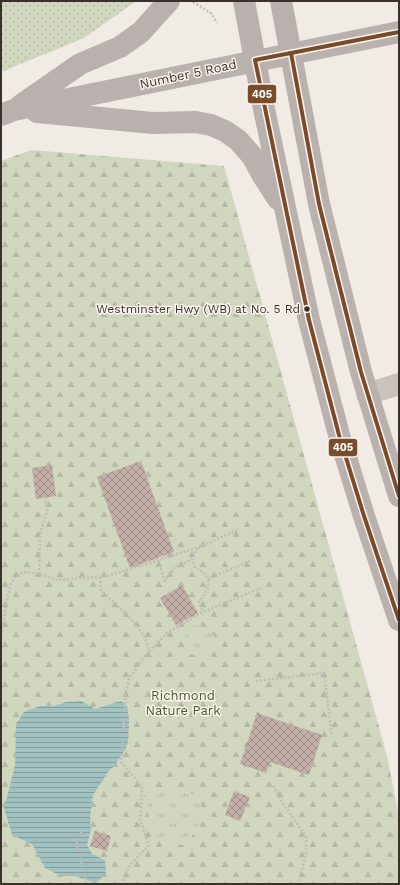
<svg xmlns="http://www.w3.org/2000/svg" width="400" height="885" font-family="'Work Sans',sans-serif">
  <defs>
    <pattern id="grass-dots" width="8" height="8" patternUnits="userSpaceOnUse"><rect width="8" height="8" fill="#d1d6bf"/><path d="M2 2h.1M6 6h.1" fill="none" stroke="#b4b8a4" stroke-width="1.8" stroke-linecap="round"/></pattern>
    <pattern id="forest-firs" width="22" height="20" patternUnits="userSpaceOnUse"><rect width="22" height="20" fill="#d1d6bf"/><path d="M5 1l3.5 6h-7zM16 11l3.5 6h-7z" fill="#b4b8a4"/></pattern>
    <pattern id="park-tufts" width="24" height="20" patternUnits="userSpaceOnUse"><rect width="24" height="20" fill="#d1d6bf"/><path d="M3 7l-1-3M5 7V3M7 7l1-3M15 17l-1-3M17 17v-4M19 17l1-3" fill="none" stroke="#b4b8a4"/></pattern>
    <pattern id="water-rules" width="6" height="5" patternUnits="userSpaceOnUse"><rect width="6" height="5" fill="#a1c2c1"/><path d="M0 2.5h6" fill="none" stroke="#849e9d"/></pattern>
    <pattern id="building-cross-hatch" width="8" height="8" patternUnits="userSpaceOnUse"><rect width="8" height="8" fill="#c3afa7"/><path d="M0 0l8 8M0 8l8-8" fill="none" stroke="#a08f88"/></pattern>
  </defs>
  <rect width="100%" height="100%" fill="#f0ebe5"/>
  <path fill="url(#grass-dots)" d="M1,1H136L84,38L1,72Z"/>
  <path fill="url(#forest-firs)" d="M31,150L224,166L387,756L399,816V884H1V161Z"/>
  <g fill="url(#park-tufts)">
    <path d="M196,625L207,628L215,637L212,651L200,657L190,654L184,639L188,629Z"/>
    <path d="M166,787L199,796L203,817L186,846L159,840C150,823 146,812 146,793Z"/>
  </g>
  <path fill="url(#water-rules)" d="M81,701L95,709L121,701L127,706L129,721L128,741L125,750L115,765L108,772L93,795L90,816L91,830L87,845L92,854L105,860L106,873L96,883L75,876H61L45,868L32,844L12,835L4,808L15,766L16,724L24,712L40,706H54L66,702Z"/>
  <g fill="url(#building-cross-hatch)">
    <path d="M141,461L174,552L130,568L97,477Z"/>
    <path d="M52,465L56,496L36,499L32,468Z"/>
    <path d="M182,585L198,613L176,625L160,598Z"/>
    <path d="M257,713L322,735L309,775L270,762L266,773L240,764Z"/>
    <path d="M234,791L250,797L240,821L225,815Z"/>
    <path d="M95,831L111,836L107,851L90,846Z"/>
  </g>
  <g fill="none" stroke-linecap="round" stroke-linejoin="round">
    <g stroke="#c2bbb6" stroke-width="2.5" stroke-dasharray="2 2" stroke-linecap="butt">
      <path d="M193,2L211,13L217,23"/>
      <path d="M198,548L192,559L195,568C198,569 202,571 204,573C214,582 205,594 199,602L203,612"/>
      <path d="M158,561L165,581L174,568L192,559"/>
      <path d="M39,574L40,534L47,511L45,497"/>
      <path d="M100,577L101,590L134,622L144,636L150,651"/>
      <path d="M208,579L250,561"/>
      <path d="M1,636L7,599L11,583L16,576L24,572L39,574L57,580L108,576L199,547L238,530"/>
      <path d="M256,681L324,673L332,737"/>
      <path d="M273,786L282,802L306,837V854L298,884"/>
      <path d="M82,832L76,840L86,884"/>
      <path d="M127,884L123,880L130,865L149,845L140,820L142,788L134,777L121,762L126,692L129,679L144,657L167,633L203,612L261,588"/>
    </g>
    <path stroke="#c9c3be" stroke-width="22" d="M367,394L399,384"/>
    <g stroke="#b8b1ad" stroke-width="22">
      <path d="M244,1L264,109L309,320L339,435L364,516L399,620"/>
      <path d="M281,1L319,204L361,372L399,496"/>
      <path d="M21,105L80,64L120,47L141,32L169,1"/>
      <path d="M37,112L153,123L196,122L211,125L225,131L238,140L252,156L263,176L278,199"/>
      <path d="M1,115L14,110L399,32"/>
    </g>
    <defs>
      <g id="bus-1">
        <path d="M399,32L255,60L309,320L339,435L364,516L399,620"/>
        <path d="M291,53L319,204L361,372L399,496"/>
      </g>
    </defs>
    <use href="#bus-1" stroke="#fbf5ee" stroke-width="7"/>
    <use href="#bus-1" stroke="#7a4b2a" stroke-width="4"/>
  </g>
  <circle fill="#3b302b" stroke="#fbf5ee" stroke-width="1.5" cx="307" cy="309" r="3.5"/>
  <g text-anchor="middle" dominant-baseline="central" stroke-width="3" stroke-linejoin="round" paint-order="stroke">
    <g font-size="12" fill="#3b302b" stroke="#fbf5ee" text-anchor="end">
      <text x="300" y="309">Westminster Hwy (WB) at No. 5 Rd</text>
    </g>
    <g font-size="13" fill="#3b302b" stroke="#fbf5ee">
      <text transform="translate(188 74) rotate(-12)">Number 5 Road</text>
    </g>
    <g font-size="13" fill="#4a5a2e" stroke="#fbf5ee">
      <text x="183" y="695">Richmond<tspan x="183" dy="15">Nature Park</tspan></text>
    </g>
  </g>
  <g stroke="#fbf5ee" stroke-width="1.5">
    <rect x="247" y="84" width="30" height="20" rx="4" fill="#7a4b2a"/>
    <rect x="328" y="438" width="30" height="19" rx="4" fill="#7a4b2a"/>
  </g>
  <g font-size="11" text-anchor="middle" font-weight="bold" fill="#fff">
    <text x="262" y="98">405</text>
    <text x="343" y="451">405</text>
  </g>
  <rect width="400" height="885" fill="none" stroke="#3b302b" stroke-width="4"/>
</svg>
